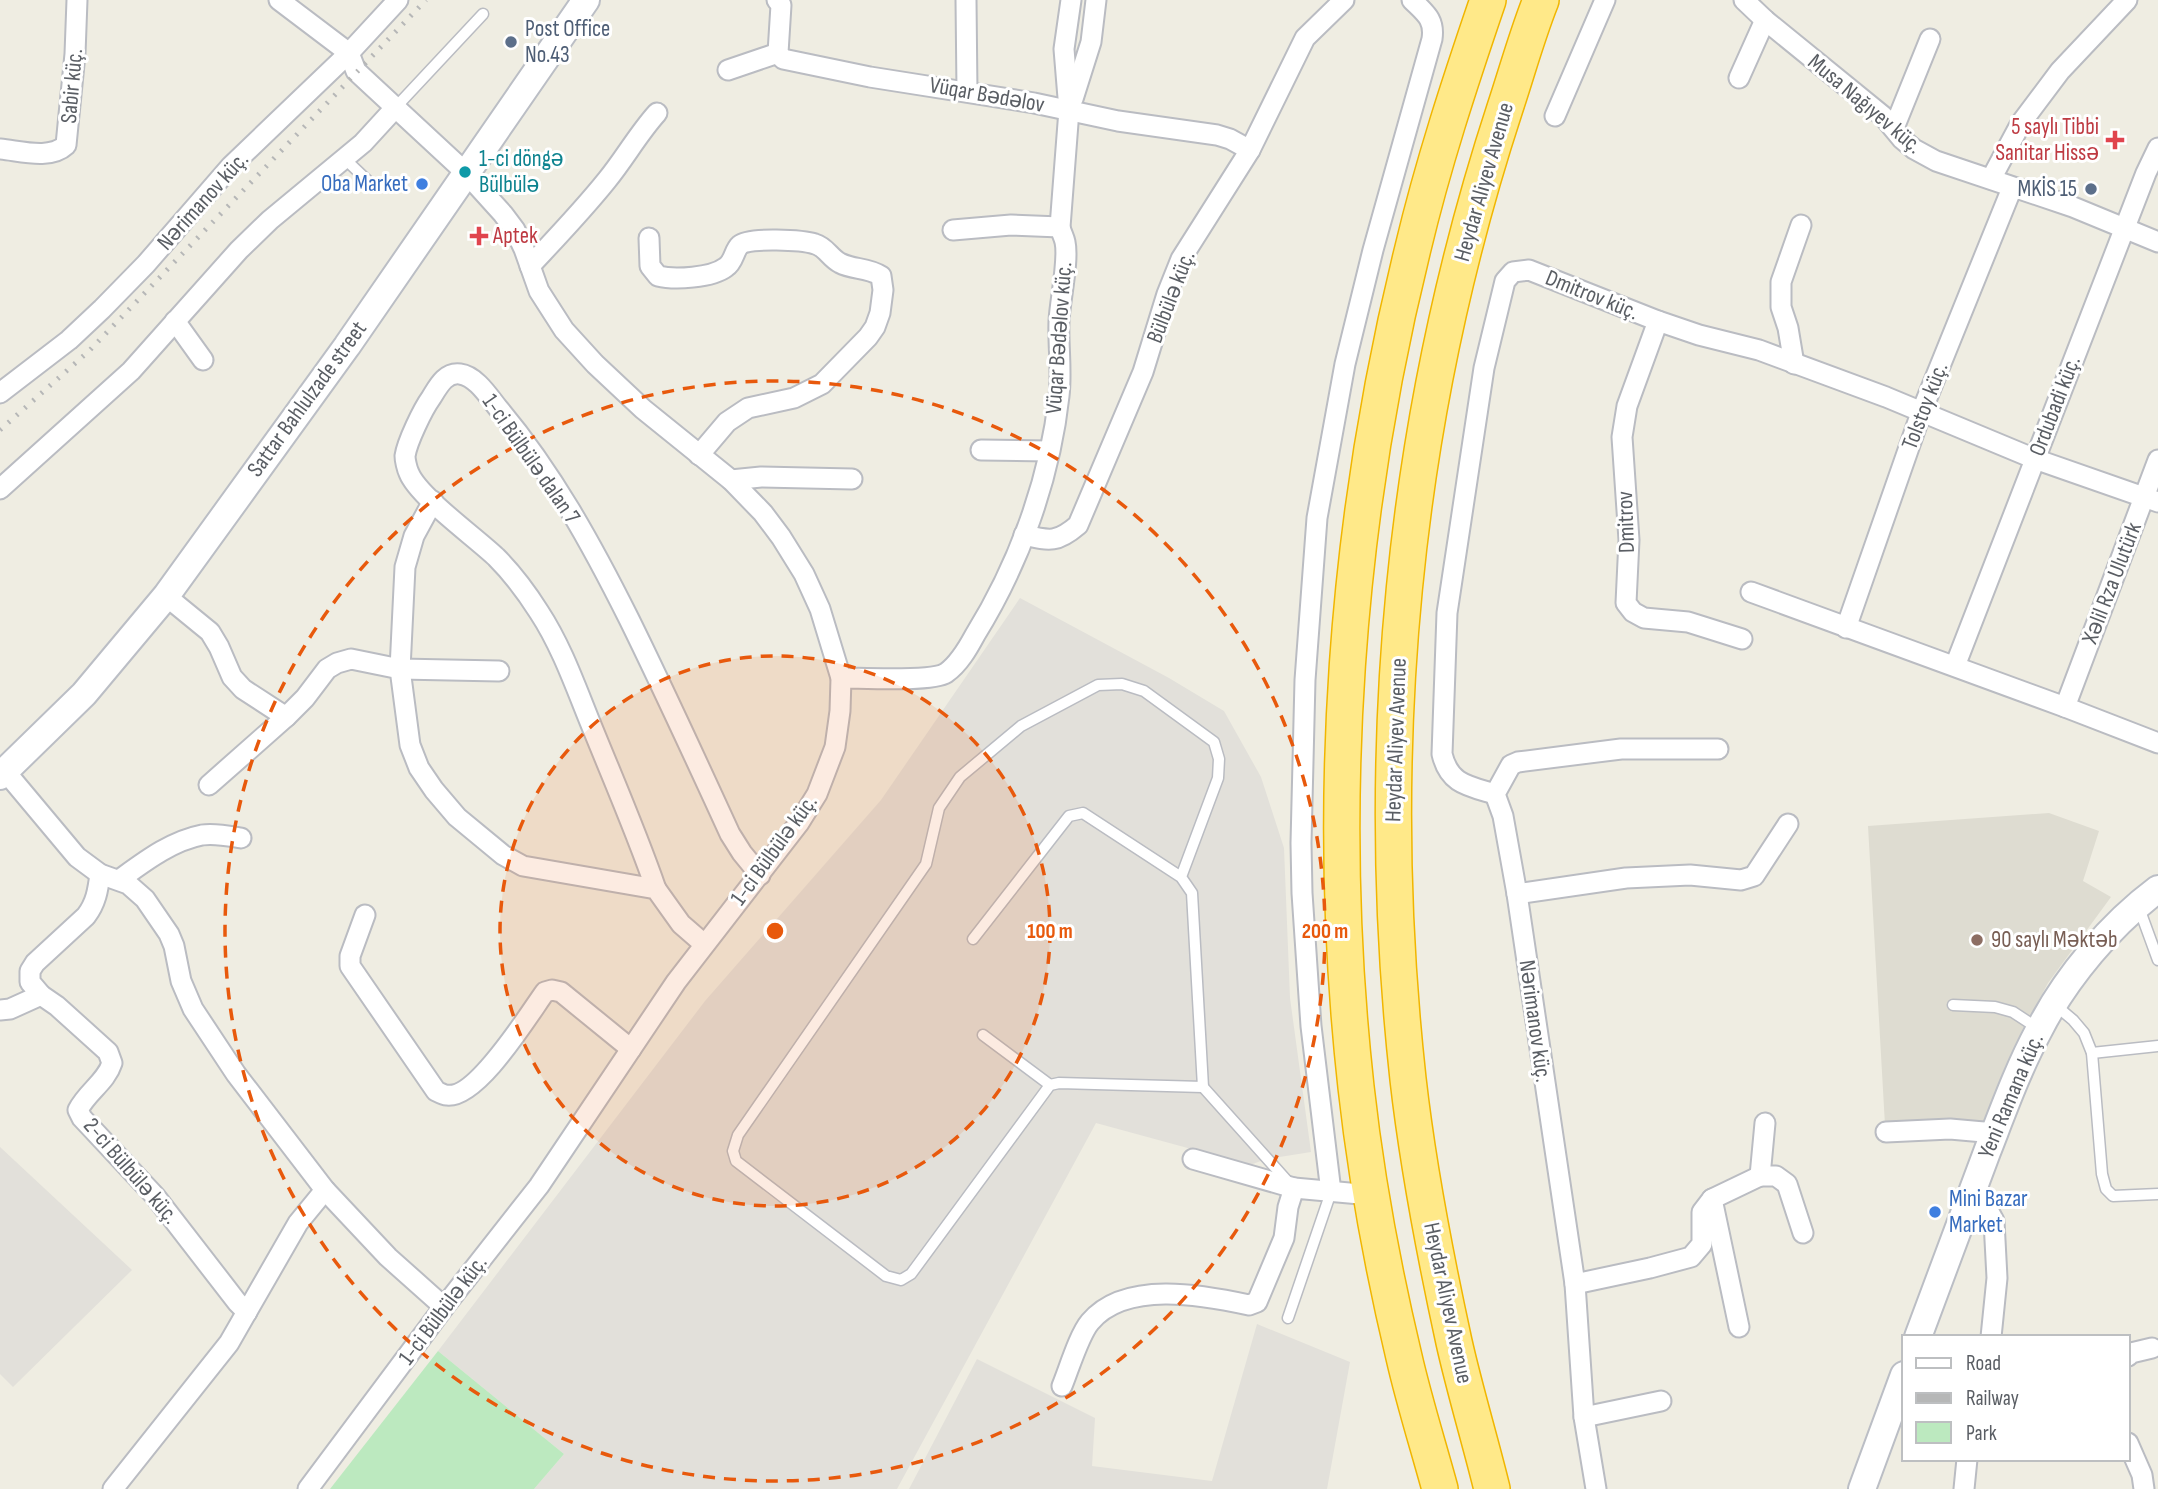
<svg xmlns="http://www.w3.org/2000/svg" width="2158" height="1489" font-family="'Sofia Sans Condensed',sans-serif">
  <rect width="100%" height="100%" fill="#efede2"/>
  <g fill="#e2e0da">
    <path d="M1020,598L1169,678L1224,711L1261,777L1284,848L1290,998L1311,1152L1266,1159L1250,1165L1096,1123L897,1489H534L564,1454L438,1351L705,1001L881,800Z"/>
    <path d="M0,1147L132,1270L13,1387L0,1374Z"/>
    <path d="M1257,1324L1350,1362L1327,1489H909L977,1359L1095,1418L1092,1466L1212,1481Z"/>
  </g>
  <path fill="#dedcd1" d="M2049,813L2099,831L2083,881L2111,897L2048,983L2021,1033L1990,1121L1885,1125L1868,826Z"/>
  <path fill="#bce9bf" d="M438,1351L564,1454L534,1489H330Z"/>
  <g fill="none" stroke-linecap="round" stroke-linejoin="round">
    <defs>
      <g id="lane">
        <path d="M396,107L483,14"/>
        <path d="M345,159L369,182"/>
        <path d="M2139,908L2158,960"/>
        <path d="M973,939L1069,816L1083,813L1181,877L1192,893L1203,1087L1059,1083L1050,1085L911,1274L901,1280L886,1276L736,1161L733,1151L738,1135L926,864L939,808L960,777L1021,726L1098,685L1122,684L1144,691L1214,742L1219,759L1218,778L1181,877"/>
        <path d="M2054,1004L2073,1020L2084,1033L2092,1053L2102,1174L2106,1189L2113,1196L2158,1194"/>
        <path d="M1953,1005L1995,1007L2013,1012L2039,1029"/>
        <path d="M983,1035L1050,1085"/>
        <path d="M2092,1053L2158,1046"/>
        <path d="M1203,1087L1289,1183"/>
        <path d="M1288,1318L1331,1192"/>
      </g>
      <g id="street">
        <path d="M279,0L349,53L356,71L465,172L503,214L515,230L524,249L539,291L564,330L595,364L643,409L731,480L763,513L781,537L804,574L820,609L841,678L840,711L835,747L817,794L799,823L676,982L539,1186L444,1307L308,1489"/>
        <path d="M777,0L781,5L778,53L783,59L870,77L1034,103L1118,121L1217,135L1230,139L1250,150"/>
        <path d="M966,0L967,91"/>
        <path d="M1744,0L1765,20L1883,116L1902,139L1914,149L1936,161L2073,207L2158,242"/>
        <path d="M728,70L778,53"/>
        <path d="M1739,78L1765,20"/>
        <path d="M1073,99L1091,42L1096,0"/>
        <path d="M1555,116L1605,0"/>
        <path d="M1894,128L1930,39"/>
        <path d="M0,149C21,151 50,160 66,145L75,54L77,0"/>
        <path d="M1991,179L2021,123L2060,71L2127,0"/>
        <path d="M953,230L1011,225L1060,227"/>
        <path d="M649,238L650,266L658,276C674,280 712,278 726,267C734,262 734,250 740,245C749,237 803,240 815,244C826,247 830,258 840,263C853,270 867,267 881,276L883,290L880,313L875,327L868,337L822,384L794,398L748,408L727,422L699,455"/>
        <path d="M530,266C557,237 583,210 607,180C625,158 638,134 657,113"/>
        <path d="M175,321L203,360"/>
        <path d="M1658,321L1627,406L1622,437L1629,540L1626,603L1633,612L1644,618L1688,622L1742,639"/>
        <path d="M1794,364L1788,328L1781,307V282L1801,225"/>
        <path d="M0,393L69,340L102,309L146,264L231,166L349,53L398,0"/>
        <path d="M981,450L1049,451"/>
        <path d="M731,480L761,477L852,479"/>
        <path d="M0,489L131,371L239,250L270,220L363,143L396,107"/>
        <path d="M433,501L414,536L405,567L400,669L499,671"/>
        <path d="M1024,535C1050,541 1057,543 1078,525L1143,372L1167,294L1181,259L1250,150L1305,38L1344,0"/>
        <path d="M1751,592L2065,707L2158,743"/>
        <path d="M166,596L210,632L219,647L232,677L243,689L286,717L305,698L327,669L337,663L351,659L400,669L410,745L419,768L434,790L457,817L503,855L523,866L656,889L681,924L704,944"/>
        <path d="M1846,628L1921,413L2012,188"/>
        <path d="M1955,666L2146,173L2158,148"/>
        <path d="M841,678C862,678 932,682 946,673C959,664 968,648 975,635C1019,564 1050,479 1059,396C1062,371 1058,346 1059,321C1060,300 1069,260 1065,242C1064,237 1061,232 1060,227L1069,110L1064,49L1071,0"/>
        <path d="M2065,707L2158,460"/>
        <path d="M5,771L77,857L100,874L128,884L145,899L169,934L174,946L181,981L193,1009L236,1074L325,1190L388,1257L444,1307"/>
        <path d="M209,785L286,717"/>
        <path d="M1495,794C1468,786 1449,784 1442,754L1447,613L1484,368L1505,281L1513,272L1529,270L1658,321L1699,335L1759,350L1886,397L2035,459L2158,502"/>
        <path d="M100,874C98,890 96,903 86,916L35,963L30,971V982L41,995L57,1006L108,1052L112,1063C106,1082 87,1092 78,1110L82,1118L155,1196L237,1302L247,1312"/>
        <path d="M119,880C144,862 171,841 202,835C215,833 229,836 241,838"/>
        <path d="M656,889C637,834 614,781 592,727C576,688 562,647 539,612C527,593 512,573 496,557C475,537 418,496 409,473C407,469 405,460 405,456C407,442 423,409 431,398C438,387 445,372 460,374C476,376 489,397 498,408C552,472 592,545 629,619C664,690 697,762 730,834L742,853L760,875"/>
        <path d="M1517,894L1626,878L1690,875L1741,880L1754,876L1788,824"/>
        <path d="M365,915L350,956V966L436,1091C438,1092 444,1095 446,1095C476,1101 529,1014 545,992L552,990L561,992L631,1049"/>
        <path d="M0,1010L10,1009L41,995"/>
        <path d="M1765,1123L1760,1176H1776L1787,1184L1803,1233"/>
        <path d="M1886,1132L1950,1129L1995,1133"/>
        <path d="M1193,1159L1294,1188"/>
        <path d="M1331,1192L1311,1026L1302,893L1301,843L1305,680L1317,518L1345,364L1373,250L1432,39C1435,19 1425,13 1412,0"/>
        <path d="M1971,1195L1987,1208L1994,1221L1997,1278L1991,1337"/>
        <path d="M1712,1199L1739,1327"/>
        <path d="M1575,1284L1650,1268L1691,1257L1702,1244V1212L1712,1199L1760,1176"/>
        <path d="M2128,1356L2131,1353L2152,1348"/>
        <path d="M1062,1386C1069,1369 1079,1335 1090,1322C1125,1280 1203,1295 1249,1305L1257,1302L1284,1238L1288,1207L1294,1188L1371,1195"/>
        <path d="M1584,1417L1661,1401"/>
        <path d="M2128,1443L2142,1475L2144,1489"/>
        <path d="M113,1489L229,1343L298,1223L325,1190"/>
        <path d="M1596,1489L1584,1417L1575,1284L1517,894L1503,816L1495,794L1511,765L1518,762L1621,749H1718"/>
        <path d="M1964,1489L1967,1459"/>
      </g>
      <g id="secondary">
        <path d="M0,776L84,694L166,596L347,346L586,0"/>
        <path d="M1918,1337C1941,1275 1964,1214 1987,1152C2003,1111 2018,1069 2039,1030C2066,977 2111,924 2158,889"/>
        <path d="M1862,1489L1904,1375"/>
      </g>
      <g id="highway">
        <path d="M1440,1489C1428,1445 1414,1401 1404,1357C1383,1269 1366,1177 1356,1087C1325,807 1345,521 1413,248C1433,164 1460,82 1488,0"/>
        <path d="M1492,1489C1480,1440 1465,1391 1454,1342C1435,1255 1418,1167 1408,1079C1372,751 1402,422 1505,108C1517,72 1527,35 1541,0"/>
      </g>
    </defs>
    <use href="#lane" stroke="#babcc2" stroke-width="13"/>
    <use href="#street" stroke="#babcc2" stroke-width="23"/>
    <use href="#secondary" stroke="#bbbec5" stroke-width="30"/>
    <use href="#highway" stroke="#f1b600" stroke-width="38"/>
    <use href="#lane" stroke="#fff" stroke-width="10"/>
    <use href="#street" stroke="#fff" stroke-width="19"/>
    <use href="#secondary" stroke="#fff" stroke-width="26"/>
    <use href="#highway" stroke="#ffe989" stroke-width="35"/>
    <path stroke="#b6b7b7" stroke-width="5" stroke-dasharray="2 9" stroke-linecap="butt" d="M0,430L89,351L426,0"/>
  </g>
  <circle cx="775" cy="931" r="275" fill="#e8590c" fill-opacity=".12"/>
  <g fill="none" stroke="#e8590c" stroke-width="3.5" stroke-dasharray="12 9">
    <circle cx="775" cy="931" r="275"/>
    <circle cx="775" cy="931" r="550"/>
  </g>
  <g fill="#5c6f8a" stroke="#fff" stroke-width="2.5">
    <circle cx="511" cy="42" r="7"/>
    <circle cx="2091" cy="189" r="7"/>
  </g>
  <g fill="#e0444e" stroke="#fff" stroke-width="2.5">
    <path d="M2111.5 129.5h7v7h7v7h-7v7h-7v-7h-7v-7h7z"/>
    <path d="M475.5 225.5h7v7h7v7h-7v7h-7v-7h-7v-7h7z"/>
  </g>
  <circle fill="#0f9aa8" stroke="#fff" stroke-width="2.5" cx="465" cy="172" r="7"/>
  <g fill="#3f7fe0" stroke="#fff" stroke-width="2.5">
    <circle cx="422" cy="184" r="7"/>
    <circle cx="1935" cy="1212" r="7"/>
  </g>
  <circle fill="#8d6e63" stroke="#fff" stroke-width="2.5" cx="1977" cy="940" r="7"/>
  <g text-anchor="middle" dominant-baseline="central" stroke-width="6" stroke-linejoin="round" paint-order="stroke">
    <g font-size="23" fill="#4e5e75" stroke="#fff" text-anchor="start">
      <text x="525" y="29">Post Office<tspan x="525" dy="26">No.43</tspan></text>
      <text x="2077" y="189" text-anchor="end">MKİS 15</text>
    </g>
    <g font-size="23" fill="#5a5e64" stroke="#fff">
      <text transform="translate(72 86) rotate(-85)">Sabir küç.</text>
      <text transform="translate(987 95) rotate(10)">Vüqar Bədəlov</text>
      <text transform="translate(1865 104) rotate(40)">Musa Nağıyev küç.</text>
      <text transform="translate(1484 182) rotate(-74)">Heydar Aliyev Avenue</text>
      <text transform="translate(203 201) rotate(-48)">Nərimanov küç.</text>
      <text transform="translate(1592 295) rotate(22)">Dmitrov küç.</text>
      <text transform="translate(1171 297) rotate(-69)">Bülbülə küç.</text>
      <text transform="translate(1059 338) rotate(-86)">Vüqar Bədəlov küç.</text>
      <text transform="translate(307 399) rotate(-54)">Sattar Bahlulzade street</text>
      <text transform="translate(1925 406) rotate(-69)">Tolstoy küç.</text>
      <text transform="translate(2055 406) rotate(-69)">Ordubadi küç.</text>
      <text transform="translate(531 459) rotate(55)">1-ci Bülbülə dalan 7</text>
      <text transform="translate(1626 522) rotate(-92)">Dmitrov</text>
      <text transform="translate(2112 583) rotate(-69)">Xəlil Rza Ulutürk</text>
      <text transform="translate(1396 740) rotate(-88)">Heydar Aliyev Avenue</text>
      <text transform="translate(774 850) rotate(-54)">1-ci Bülbülə küç.</text>
      <text transform="translate(1535 1021) rotate(82)">Nərimanov küç.</text>
      <text transform="translate(2011 1096) rotate(-67)">Yeni Ramana küç.</text>
      <text transform="translate(131 1171) rotate(49)">2-ci Bülbülə küç.</text>
      <text transform="translate(1448 1303) rotate(78)">Heydar Aliyev Avenue</text>
      <text transform="translate(443 1310) rotate(-53)">1-ci Bülbülə küç.</text>
    </g>
    <g font-size="23" fill="#be3a42" stroke="#fff" text-anchor="end">
      <text x="2099" y="127">5 saylı Tibbi<tspan x="2099" dy="26">Sanitar Hissə</tspan></text>
      <text x="493" y="236" text-anchor="start">Aptek</text>
    </g>
    <g font-size="23" fill="#0d838f" stroke="#fff" text-anchor="start">
      <text x="479" y="159">1-ci döngə<tspan x="479" dy="26">Bülbülə</tspan></text>
    </g>
    <g font-size="23" fill="#366cbe" stroke="#fff" text-anchor="end">
      <text x="408" y="184">Oba Market</text>
      <text x="1949" y="1199" text-anchor="start">Mini Bazar<tspan x="1949" dy="26">Market</tspan></text>
    </g>
    <g font-size="23" fill="#785e54" stroke="#fff" text-anchor="start">
      <text x="1991" y="940">90 saylı Məktəb</text>
    </g>
  </g>
  <circle cx="775" cy="931" r="10" fill="#e8590c" stroke="#fff" stroke-width="3.5"/>
  <g font-size="21" text-anchor="middle" font-weight="bold" fill="#e8590c" stroke="#fff" stroke-width="6" stroke-linejoin="round" paint-order="stroke">
    <text x="1050" y="938">100 m</text>
    <text x="1325" y="938">200 m</text>
  </g>
  <rect x="1902" y="1335" width="228" height="126" fill="#ffffff" stroke="#bdbfc1" stroke-width="2"/>
  <rect x="1916" y="1358" width="35" height="10" fill="#ffffff" stroke="#bdbfc1" stroke-width="2"/>
  <text x="1966" y="1370" font-size="21" fill="#5a5e64">Road</text>
  <rect x="1916" y="1393" width="35" height="10" fill="#b6b7b7" stroke="#bdbfc1" stroke-width="2"/>
  <text x="1966" y="1405" font-size="21" fill="#5a5e64">Railway</text>
  <rect x="1916" y="1422" width="35" height="21" fill="#bce9bf" stroke="#bdbfc1" stroke-width="2"/>
  <text x="1966" y="1440" font-size="21" fill="#5a5e64">Park</text>
</svg>
